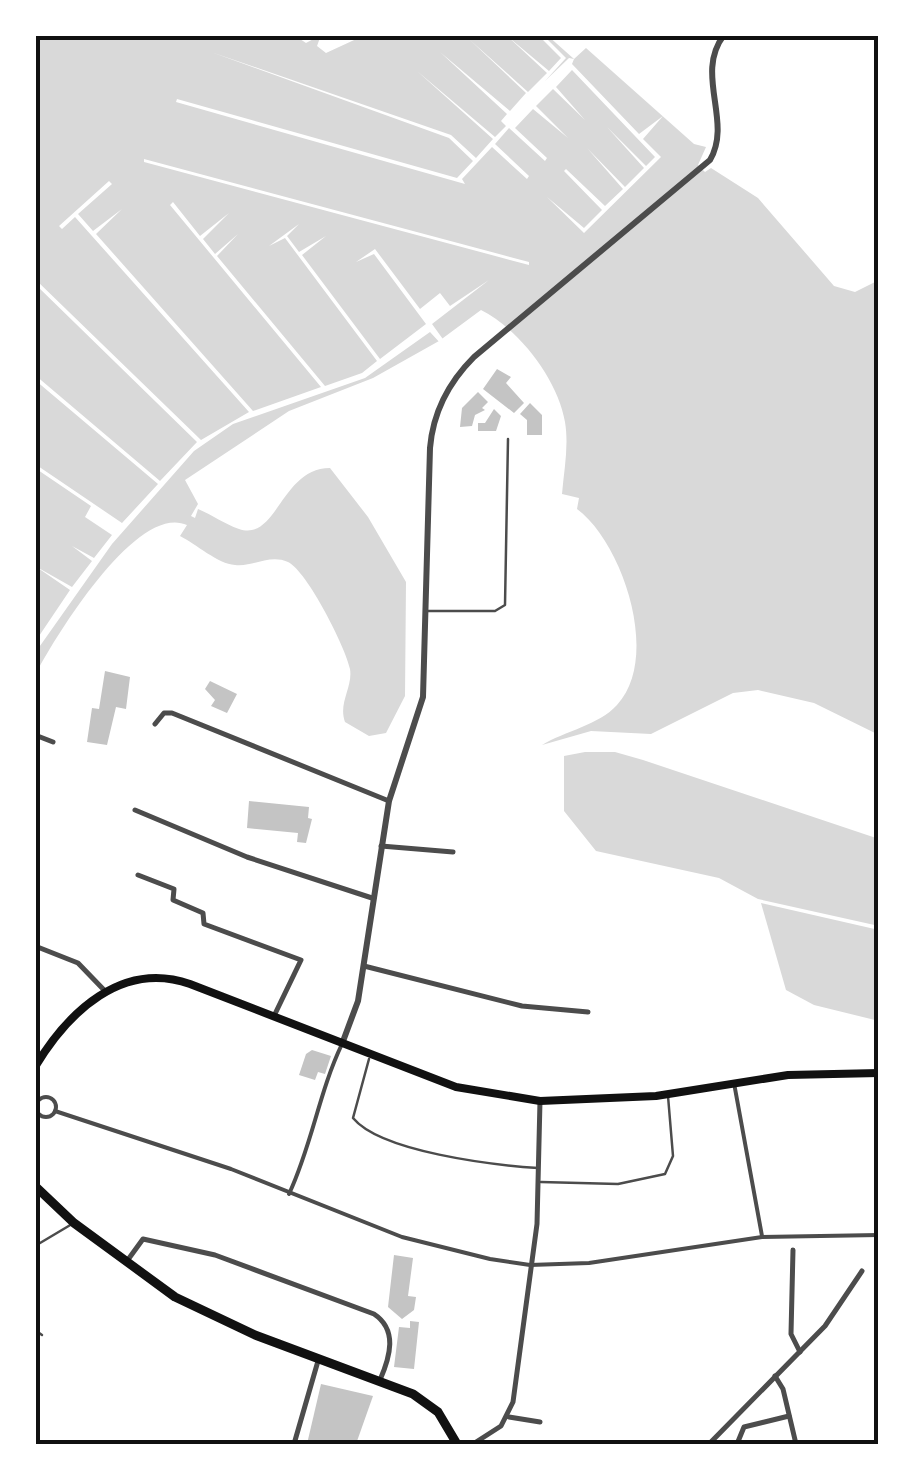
<svg xmlns="http://www.w3.org/2000/svg" width="914" height="1479" font-family="'Noto Sans',sans-serif">
  <rect width="100%" height="100%" fill="#fff"/>
  <g fill="#d9d9d9">
    <path d="M35,35H294L306,43L321,35L317,46L326,53L365,35H547L574,59L586,48L694,144L706,147L698,165L705,172L711,168L758,198L834,286L855,292L879,280V735L814,703L758,690L733,693L651,734L591,731L542,745C565,731 599,725 617,705C661,658 623,543 577,509L579,498L562,494C564,470 569,446 565,422C558,380 519,329 481,310L439,341L373,378L289,411L185,480L198,504L191,516L195,518L198,509C213,515 224,524 239,529C277,542 281,468 330,468L368,517L406,582L405,696L386,733L369,736L345,722C338,703 353,687 350,669C346,648 307,571 288,562C269,554 254,567 235,565C218,564 196,544 180,536L187,525C137,502 55,637 35,675Z"/>
    <path d="M585,752H615L643,760L879,839V926L758,899L719,878L596,851L564,811V756Z"/>
    <path d="M761,903L879,930V1021L814,1005L786,990Z"/>
  </g>
  <g fill="#fff">
    <path d="M506,35L549,71L561,58L538,35H543L566,58L545,81L569,58L574,59L572,64L639,134L663,116L643,139L661,157L584,233L547,197L584,228L602,210L564,171L566,169L605,206L623,189L587,148L625,187L644,168L607,127L646,166L655,157L572,70L556,87L585,120L553,89L536,106L568,138L533,109L515,128L547,158L545,161L509,128L495,144L529,176L527,179L492,147L462,179L465,184L176,102L177,99L457,178L473,161L449,138L211,52L451,135L476,158L493,139L417,71L495,137L506,126L501,121L507,114L440,52L510,111L526,93L470,40L528,92L547,73Z"/>
    <path d="M144,159L529,262V265L144,162Z"/>
    <path d="M109,181L112,184L78,214L93,231L122,209L96,234L253,411L321,387L170,205L173,202L200,236L229,213L203,239L215,254L238,234L217,256L325,386L362,373L377,361L285,238L269,246L299,224L287,236L299,252L326,236L302,255L380,359L426,324L374,254L356,262L375,249L420,309L440,293L450,306L489,280L432,324L445,342L442,345L430,332L365,378L233,424L194,451L112,544L35,653V642L70,590L35,566L72,587L92,561L72,546L94,558L112,535L85,517L91,506L35,468V464L122,523L158,484L35,380V375L160,481L197,442L35,284V279L201,440L249,412L75,217L62,229L59,226Z"/>
  </g>
  <g fill="#c4c4c4">
    <path d="M497,369L511,377L506,383L524,403L514,413L483,389Z"/>
    <path d="M478,392L488,402L482,408L485,410L475,415L472,426L460,427L462,408Z"/>
    <path d="M530,403L542,415V435H527V420L520,414Z"/>
    <path d="M494,409L501,416L496,431H478V423H485Z"/>
    <path d="M105,671L130,677L126,709L116,707L107,745L87,742L92,708L99,709Z"/>
    <path d="M210,681L237,694L227,713L211,706L215,700L205,689Z"/>
    <path d="M249,801L309,807L308,818L312,819L306,843L297,842L298,833L247,828Z"/>
    <path d="M312,1050L331,1056L325,1074L318,1072L315,1080L299,1075L306,1054Z"/>
    <path d="M394,1255L413,1258L408,1296L416,1297L414,1310L402,1319L388,1307Z"/>
    <path d="M410,1321L419,1322L414,1369L394,1367L399,1327L410,1328Z"/>
    <path d="M321,1384L373,1396L356,1444H307Z"/>
  </g>
  <g fill="none" stroke-linecap="round" stroke-linejoin="round">
    <g stroke="#4c4c4c" stroke-width="2.5">
      <path d="M427,611H495L505,605L508,439"/>
      <path d="M369,1059L353,1118C381,1152 493,1165 538,1168"/>
      <path d="M541,1182L618,1184L665,1174L673,1156L668,1096"/>
      <path d="M35,1246L72,1224"/>
      <path d="M35,1330L42,1335"/>
    </g>
    <g stroke="#4c4c4c" stroke-width="4">
      <path d="M734,1083L762,1236"/>
      <circle cx="46" cy="1107" r="10"/>
      <path d="M55,1111L231,1169L402,1237L490,1259L530,1265L589,1263L762,1237L879,1235"/>
      <path d="M289,1194C312,1145 319,1092 342,1044"/>
    </g>
    <g stroke="#4c4c4c" stroke-width="5">
      <path d="M155,724L164,713H172L389,801"/>
      <path d="M35,735L53,742"/>
      <path d="M135,810L247,857L372,898"/>
      <path d="M381,846L453,852"/>
      <path d="M138,875L174,889L173,900L203,913L204,924L301,960L274,1016"/>
      <path d="M35,946L78,963L105,991"/>
      <path d="M364,966L522,1006L588,1012"/>
      <path d="M793,1250L791,1334L800,1352"/>
      <path d="M127,1261L143,1239L215,1255L374,1314C398,1330 390,1357 380,1380"/>
      <path d="M775,1376L783,1389L796,1444"/>
      <path d="M509,1417L540,1422"/>
      <path d="M294,1444L318,1361"/>
      <path d="M473,1444L501,1426L513,1402L537,1224L540,1101"/>
      <path d="M709,1444L825,1326L862,1271"/>
      <path d="M737,1444L744,1427L789,1416"/>
    </g>
    <path stroke="#4c4c4c" stroke-width="6" d="M342,1044L358,1001L389,801L423,697L430,448C433,412 449,382 474,357L710,160C733,121 694,74 724,35"/>
    <path stroke="#111" stroke-width="8" d="M35,1067C68,1012 122,960 190,984L456,1087L540,1101L656,1096L788,1075L879,1073"/>
    <path stroke="#111" stroke-width="9" d="M35,1186L74,1223L175,1297L255,1335L413,1394L438,1412L457,1444"/>
  </g>
  <rect width="914" height="1479" fill="none" stroke="#ffffff" stroke-width="75"/>
  <rect x="38" y="38" width="838" height="1404" fill="none" stroke="#111" stroke-width="4"/>
</svg>
